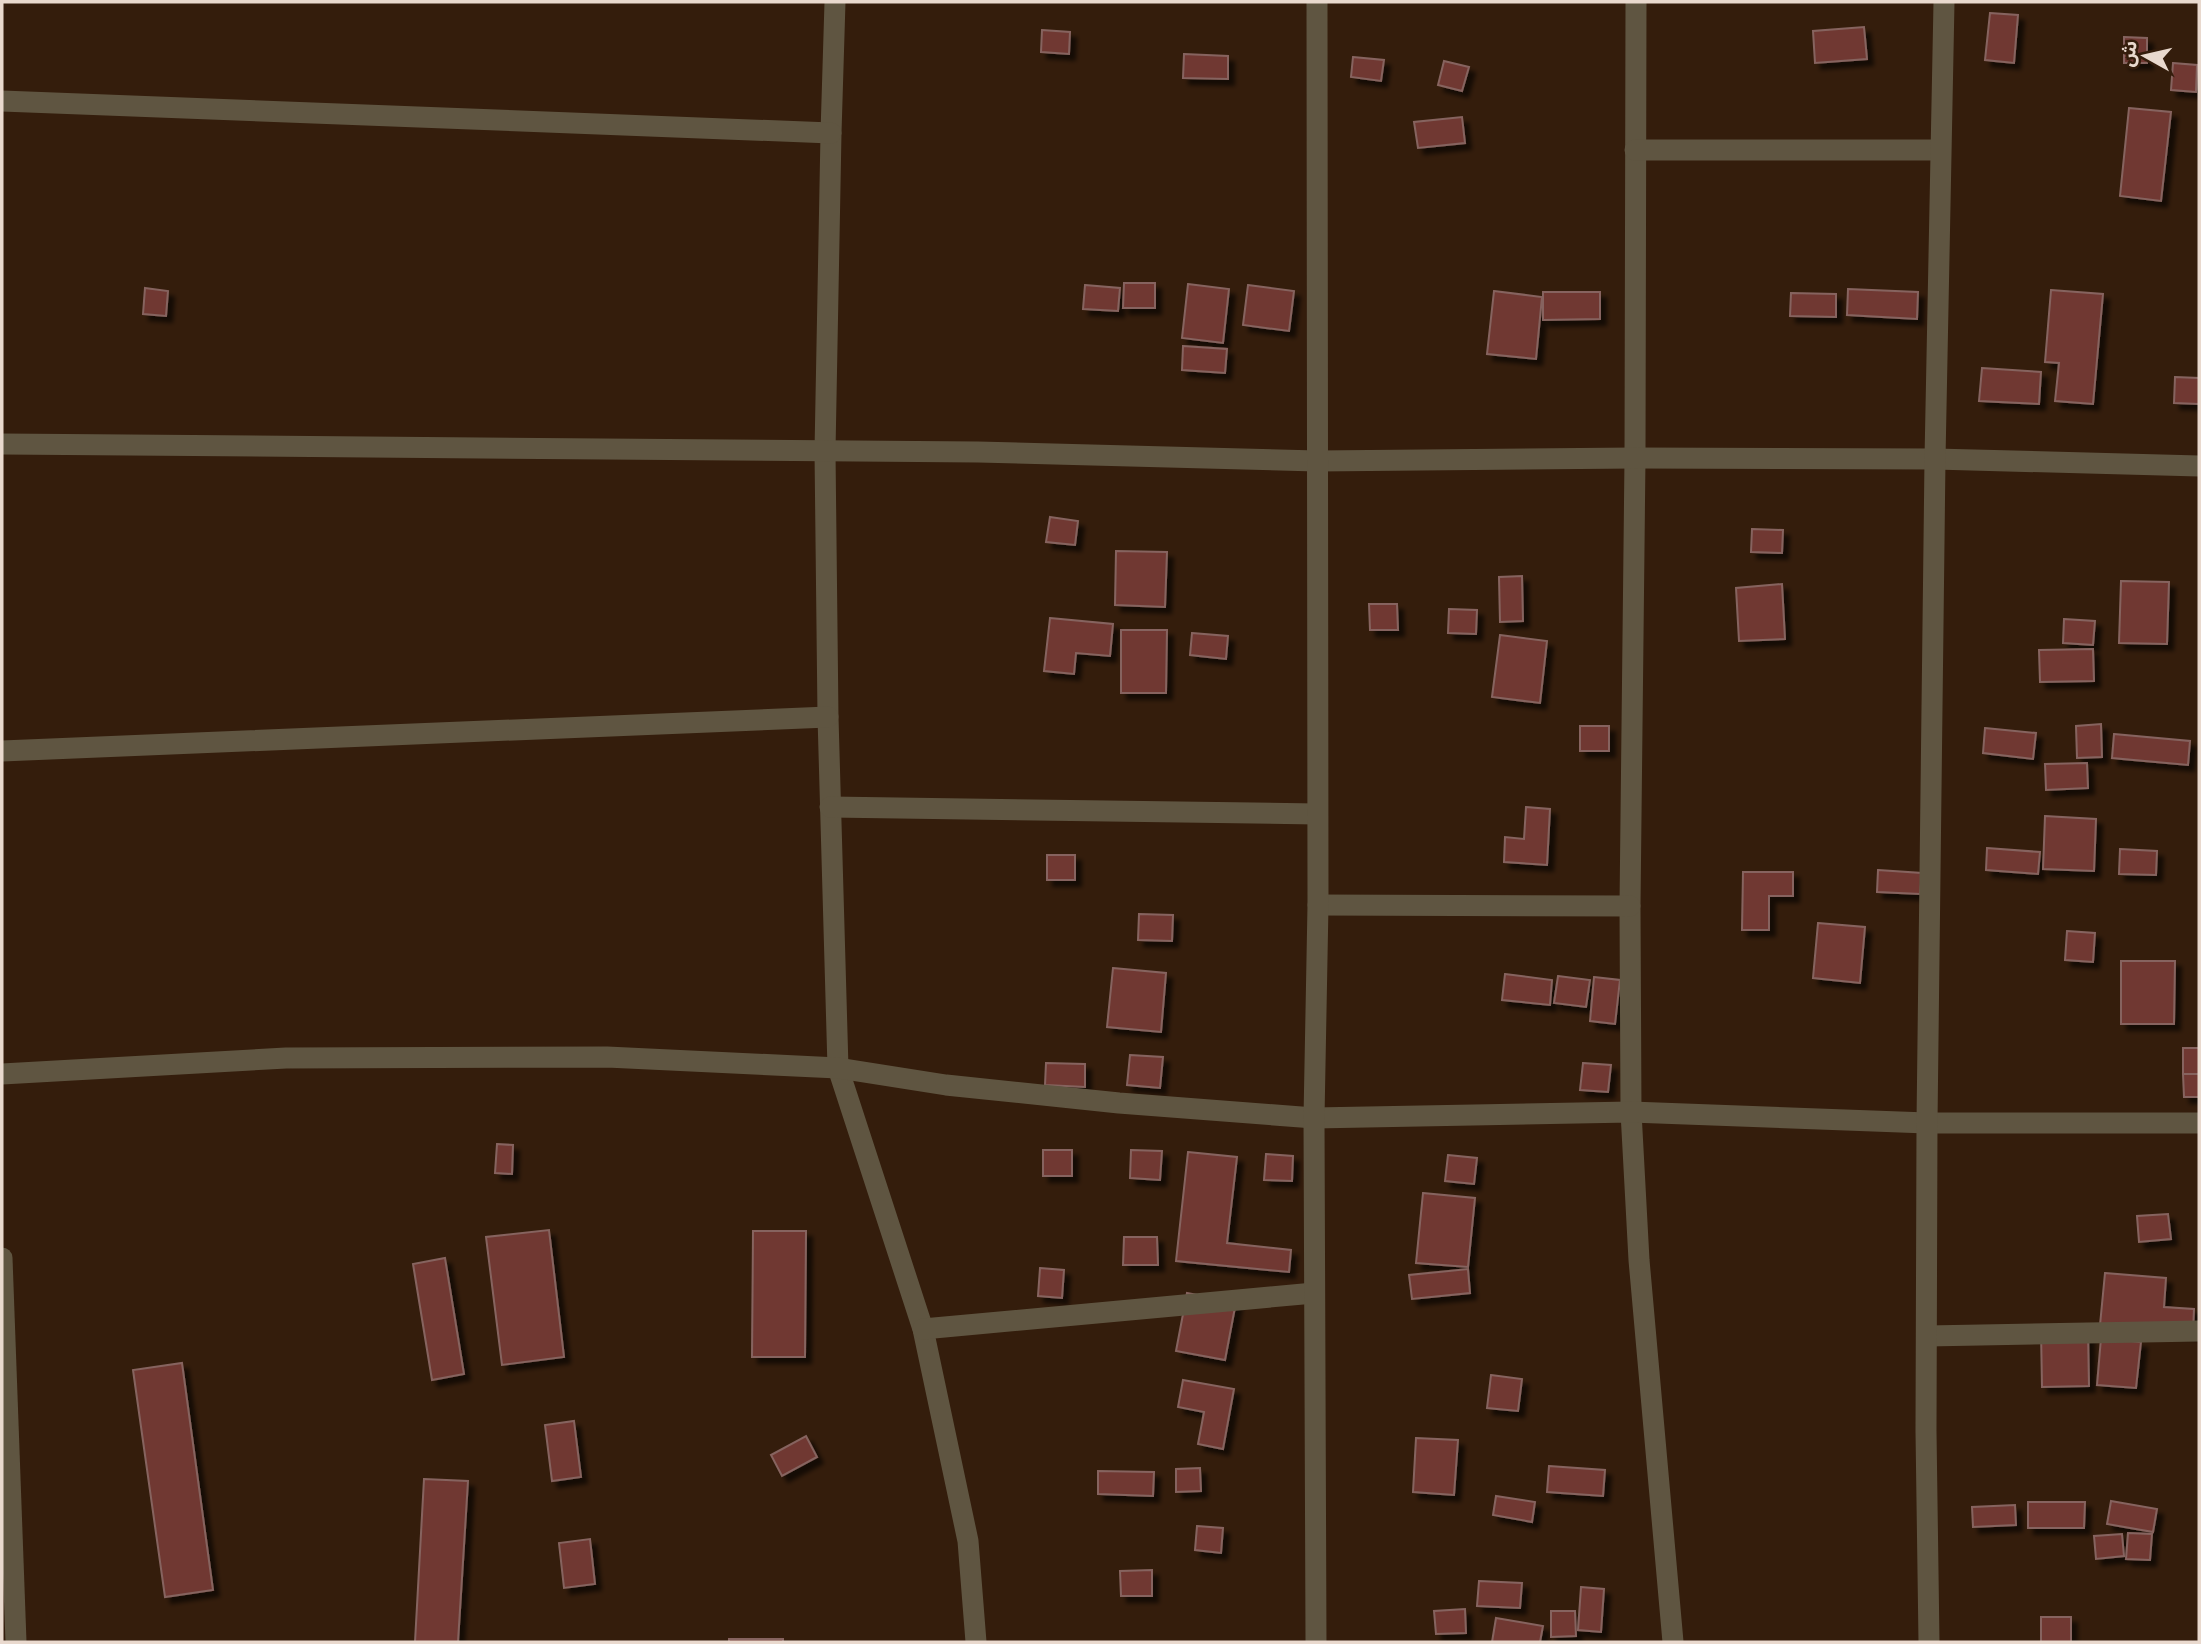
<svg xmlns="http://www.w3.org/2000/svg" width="2201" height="1644" font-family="'Titillium Web','Noto Sans Arabic',sans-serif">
  <defs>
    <filter id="shadow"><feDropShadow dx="6" dy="6" stdDeviation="2" flood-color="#0009"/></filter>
  </defs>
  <rect width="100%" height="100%" fill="#341d0c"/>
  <g fill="#6f3933" stroke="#86645f" stroke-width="2" filter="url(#shadow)">
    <path d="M1990,13L2018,15L2014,63L1985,60Z"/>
    <path d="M1864,27L1867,59L1815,63L1813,31Z"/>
    <path d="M1042,30L1070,32L1069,54L1041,52Z"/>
    <path d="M2124,37L2147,38V63H2124Z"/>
    <path d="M1184,54L1228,56V79L1183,78Z"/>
    <path d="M1353,57L1384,60L1381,81L1351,77Z"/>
    <path d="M1444,61L1469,67L1462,91L1438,85Z"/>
    <path d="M2173,63L2197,65L2196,92L2171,90Z"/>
    <path d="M2129,108L2171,112L2161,201L2120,196Z"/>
    <path d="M1462,117L1465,143L1418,148L1414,122Z"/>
    <path d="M1124,283H1155V308H1123Z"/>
    <path d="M1188,284L1229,289L1223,343L1182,338Z"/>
    <path d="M1085,285L1120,288L1118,311L1083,309Z"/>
    <path d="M1248,285L1294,291L1289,331L1243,325Z"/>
    <path d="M145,288L168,291L166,316L143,314Z"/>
    <path d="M1848,289L1918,292L1917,319L1847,315Z"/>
    <path d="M2051,290L2103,294L2093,404L2055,401L2059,363L2045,362Z"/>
    <path d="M1494,291L1542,297L1536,359L1487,354Z"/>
    <path d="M1543,292H1600V319L1543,320Z"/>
    <path d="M1791,293L1836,294V317L1790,316Z"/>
    <path d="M1183,346L1227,349L1225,373L1182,370Z"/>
    <path d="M1982,368L2041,372L2039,404L1979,401Z"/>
    <path d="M2175,377L2199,378V404L2174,403Z"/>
    <path d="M1050,517L1078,521L1075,545L1046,542Z"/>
    <path d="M1752,529L1783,530L1782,553L1751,552Z"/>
    <path d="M1116,551L1167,552L1165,607L1115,605Z"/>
    <path d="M1522,576L1523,621L1500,622L1499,577Z"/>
    <path d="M2121,581L2169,582L2167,644L2119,643Z"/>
    <path d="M1782,584L1785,639L1739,641L1736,588Z"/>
    <path d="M1369,604H1397L1398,630H1370Z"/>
    <path d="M1449,609L1477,610L1476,634L1448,633Z"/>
    <path d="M1050,618L1113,624L1110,656L1076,653L1074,674L1044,671Z"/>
    <path d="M2064,619L2095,621L2093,645L2063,643Z"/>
    <path d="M1121,630H1167L1166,693H1121Z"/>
    <path d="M1192,633L1228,636L1226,659L1190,655Z"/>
    <path d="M1500,635L1547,641L1540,703L1492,697Z"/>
    <path d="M2093,649L2094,681L2040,682L2039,650Z"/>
    <path d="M2101,724L2102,757L2077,758L2076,726Z"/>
    <rect x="1580" y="726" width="29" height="25"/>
    <path d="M1985,728L2036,733L2033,759L1983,753Z"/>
    <path d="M2114,734L2190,741L2188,765L2112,758Z"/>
    <path d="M2087,763L2088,788L2046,790L2045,764Z"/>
    <path d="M1526,807L1550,809L1547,865L1504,862L1505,837L1524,839Z"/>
    <path d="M2045,816L2096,819L2094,871L2043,869Z"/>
    <path d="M1987,848L2040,852L2038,874L1986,870Z"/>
    <path d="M2120,849L2157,851L2156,875L2119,874Z"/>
    <rect x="1047" y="855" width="28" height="25"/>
    <path d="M1878,870L1922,873L1920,894L1877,892Z"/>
    <path d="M1743,872H1793V896H1769V930H1742Z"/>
    <path d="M1139,914L1173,915L1172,941L1138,940Z"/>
    <path d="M1818,923L1865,927L1860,983L1813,978Z"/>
    <path d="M2067,931L2095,933L2093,962L2065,960Z"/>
    <path d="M2121,961H2175L2174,1024H2121Z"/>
    <path d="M1113,968L1166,973L1161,1032L1107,1027Z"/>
    <path d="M1505,974L1552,980L1550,1005L1502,1000Z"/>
    <path d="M1558,976L1590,980L1586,1007L1554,1003Z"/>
    <path d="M1594,977L1620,980L1615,1024L1590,1021Z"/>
    <rect x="2183" y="1048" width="16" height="26"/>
    <path d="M1130,1055L1163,1057L1160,1088L1127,1085Z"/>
    <path d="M1046,1063L1085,1064V1087L1045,1085Z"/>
    <path d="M1583,1063L1611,1065L1608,1092L1580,1090Z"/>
    <path d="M2183,1074H2199V1097H2184Z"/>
    <path d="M497,1144L513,1145L512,1174L495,1173Z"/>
    <rect x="1043" y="1150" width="29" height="26"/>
    <path d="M1131,1150L1162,1151L1160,1180L1130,1178Z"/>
    <path d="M1188,1152L1237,1157L1227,1243L1291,1250L1289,1272L1176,1261Z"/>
    <path d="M1266,1154L1293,1156L1292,1181L1264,1180Z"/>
    <path d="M1448,1155L1477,1158L1474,1184L1445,1181Z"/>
    <path d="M1423,1193L1475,1198L1468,1267L1416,1263Z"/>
    <path d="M2168,1214L2171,1239L2139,1242L2137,1216Z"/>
    <path d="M549,1230L564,1357L502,1365L486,1237Z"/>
    <path d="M753,1231H806L805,1357H752Z"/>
    <path d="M1124,1237H1157L1158,1265H1123Z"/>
    <path d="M445,1258L464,1374L432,1380L413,1264Z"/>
    <path d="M1040,1268L1064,1270L1062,1298L1038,1296Z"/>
    <path d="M1468,1269L1470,1293L1412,1299L1409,1275Z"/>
    <path d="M2105,1273L2166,1278L2164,1307L2194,1309L2193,1333L2100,1325Z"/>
    <path d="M1187,1293L1236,1302L1225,1360L1176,1351Z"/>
    <path d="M2088,1330L2089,1386L2042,1387L2041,1331Z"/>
    <path d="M2101,1338L2141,1342L2136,1388L2097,1385Z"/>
    <path d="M182,1363L213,1590L165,1597L133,1370Z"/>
    <path d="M1491,1375L1522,1379L1518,1411L1487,1408Z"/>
    <path d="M1183,1380L1234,1389L1223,1449L1198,1444L1204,1412L1178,1407Z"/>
    <path d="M574,1421L581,1477L552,1481L545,1425Z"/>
    <path d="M806,1436L817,1457L782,1476L771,1455Z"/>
    <path d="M1416,1438L1458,1440L1454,1495L1413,1492Z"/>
    <path d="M1549,1466L1605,1470L1603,1496L1547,1492Z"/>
    <path d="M1200,1468L1201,1491L1176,1492V1469Z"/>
    <path d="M1098,1471L1154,1472L1153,1496L1098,1494Z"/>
    <path d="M424,1479L468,1481L458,1642H415Z"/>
    <path d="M1496,1496L1535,1502L1532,1522L1493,1515Z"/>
    <path d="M2111,1501L2157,1509L2153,1532L2107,1524Z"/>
    <path d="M2028,1502H2085L2084,1528H2028Z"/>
    <path d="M2015,1505L2016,1525L1973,1527L1972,1507Z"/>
    <path d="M1197,1526L1223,1528L1221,1553L1195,1550Z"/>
    <path d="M2128,1533L2152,1534L2150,1560L2126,1559Z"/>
    <path d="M2122,1534L2124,1556L2096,1559L2094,1536Z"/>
    <path d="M590,1539L595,1584L564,1588L559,1543Z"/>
    <path d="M1152,1570V1596H1121L1120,1571Z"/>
    <path d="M1479,1581L1522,1583L1520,1608L1477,1606Z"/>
    <path d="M1581,1587L1604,1589L1601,1632L1578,1630Z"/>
    <path d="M1465,1609L1466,1633L1436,1634L1434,1611Z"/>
    <path d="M1551,1611H1575L1576,1636L1551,1637Z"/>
    <rect x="2041" y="1617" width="30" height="25"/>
    <path d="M1496,1618L1543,1626L1540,1642H1492Z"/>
    <rect x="729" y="1639" width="54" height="3"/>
  </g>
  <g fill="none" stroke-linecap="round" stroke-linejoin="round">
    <g stroke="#5f5541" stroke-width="21">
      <path d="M835,2L831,133L825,451L828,717L838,1068L923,1329L968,1541L976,1642"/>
      <path d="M1636,2L1635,458L1630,906L1631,1112L1639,1260L1673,1642"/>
      <path d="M2,101L831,133"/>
      <path d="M1635,150H1940"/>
      <path d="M2,444L978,452L1317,461L1635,458L1935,459L2199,466"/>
      <path d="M2,751L828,717"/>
      <path d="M830,807L1317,814"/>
      <path d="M1318,905L1630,906"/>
      <path d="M2,1074L286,1058L607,1057L838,1068L946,1085L1119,1103L1314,1118L1631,1112L1927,1123H2199"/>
      <path d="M2,1258L16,1642"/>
      <path d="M923,1329L1314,1293"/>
      <path d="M1927,1336L2199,1331"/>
      <path d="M1316,1642L1314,1118L1318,905L1317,2"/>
      <path d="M1929,1642L1926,1431L1927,1123L1935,459L1944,2"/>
    </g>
  </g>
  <rect width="2201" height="1644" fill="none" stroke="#e9d9ce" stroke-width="7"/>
  <g transform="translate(2145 56) rotate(278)" stroke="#341d0c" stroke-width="5" paint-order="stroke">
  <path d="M0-5L12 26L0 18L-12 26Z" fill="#e9d9ce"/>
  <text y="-10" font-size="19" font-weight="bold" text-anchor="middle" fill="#e9d9ce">ش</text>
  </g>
</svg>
